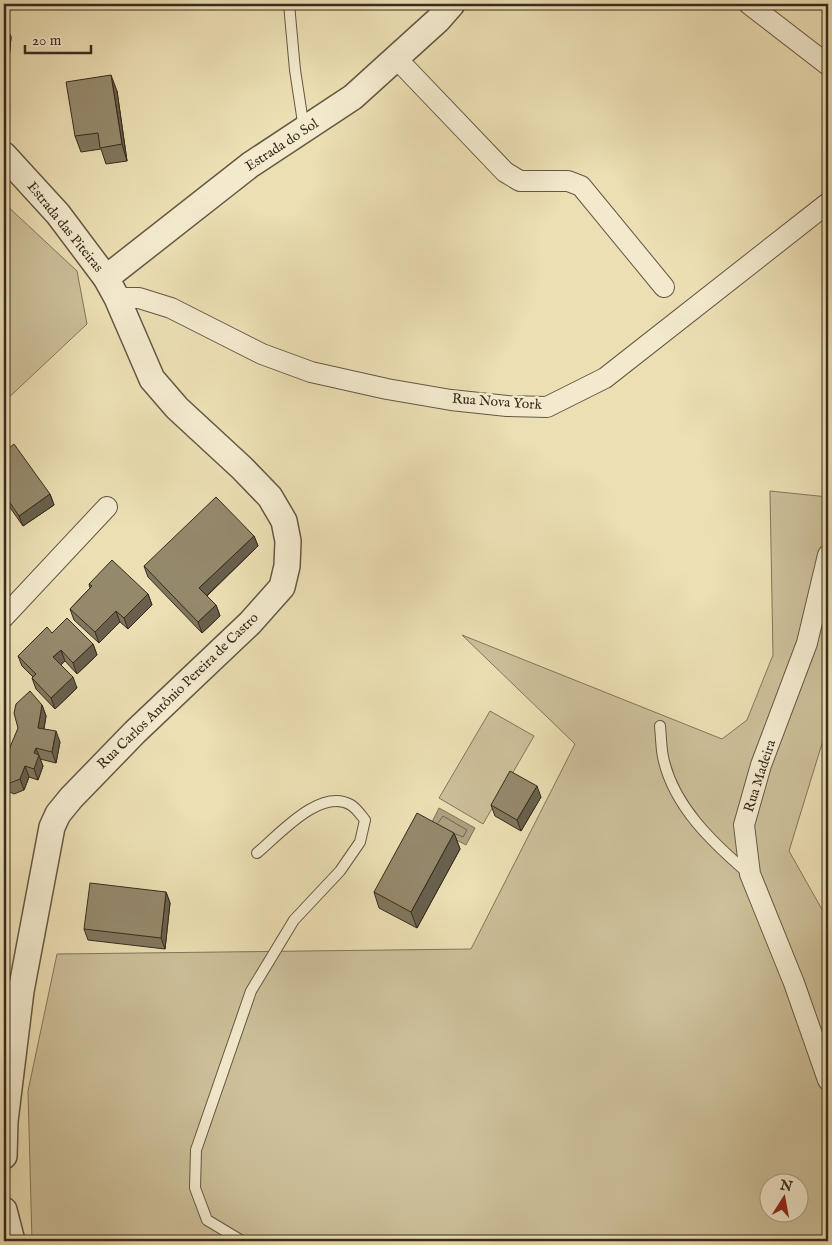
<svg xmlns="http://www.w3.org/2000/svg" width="832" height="1245" font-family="'IM FELL English',serif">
  <rect width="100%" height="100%" fill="#ecdfb4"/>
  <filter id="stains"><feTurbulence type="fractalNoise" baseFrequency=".004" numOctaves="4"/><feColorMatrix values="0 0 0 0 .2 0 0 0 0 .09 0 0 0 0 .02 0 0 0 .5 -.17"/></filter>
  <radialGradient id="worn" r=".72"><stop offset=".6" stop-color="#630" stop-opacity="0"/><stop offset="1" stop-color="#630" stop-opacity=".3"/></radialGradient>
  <g fill="#cdc09a" stroke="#82765c" fill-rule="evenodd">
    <path d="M4,203L77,271L87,324L4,402Z"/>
    <path d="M770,491L828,497V724L789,851L828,920V1241H32L28,1091L57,954L471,949L575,744L462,635L722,739L747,720L773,655ZM770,1182H800V1212H770Z"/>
    <path d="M490,711L534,736L483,824L439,798Z"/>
  </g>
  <path fill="#aea281" stroke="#7e7259" d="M439,808L475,828L466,845L430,826Z"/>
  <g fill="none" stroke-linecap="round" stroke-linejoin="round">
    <path stroke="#72664f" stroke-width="1" d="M438,823L443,816L467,830L463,837L456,834"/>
    <defs>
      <g id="service">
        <path d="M289,4L295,70L304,129"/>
        <path d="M660,726C661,736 661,747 663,757C673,806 713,843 749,874"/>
        <path d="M242,1241L207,1220L195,1188L196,1150L251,991L294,920L340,871L360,842L365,820C361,815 356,808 351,805C320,787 279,835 257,853"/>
      </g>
      <g id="minor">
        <path d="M749,4L828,65"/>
        <path d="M397,59L505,172L520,181H568L581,186L664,287"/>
        <path d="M117,298H139L171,308L262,354L311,372L387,389L451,400L507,406L547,407L605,378L828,203"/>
        <path d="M828,555L807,643L761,765L744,825L750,874L794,983L828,1080"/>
        <path d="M4,617L107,507"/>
      </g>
      <g id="tertiary">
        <path d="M4,155L58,214L106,278L117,298L152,379L177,408L242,468L270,497L284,521L288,541L287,566L282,587L250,623L135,732L71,798L58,814L52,827L21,991L5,1121L4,1156"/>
        <path d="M106,278L250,165L353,97L438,20L452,4"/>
        <path d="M4,1210L12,1241"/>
      </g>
    </defs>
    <use href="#service" stroke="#645843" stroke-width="12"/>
    <use href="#minor" stroke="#645843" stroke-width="22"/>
    <use href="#tertiary" stroke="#645843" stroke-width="28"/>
    <use href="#service" stroke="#f3eace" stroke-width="10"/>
    <use href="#minor" stroke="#f3eace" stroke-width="20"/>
    <use href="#tertiary" stroke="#f3eace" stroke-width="25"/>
  </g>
  <g fill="#80765d" stroke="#372b1d">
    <path d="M4,26L11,37L7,83H4Z"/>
    <path d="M117,91L127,161L106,164L101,149L81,152L75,136Z"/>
    <path d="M4,452L50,494L54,505L23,526L4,499Z"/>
    <path d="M254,536L258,546L207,596L216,605L220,616L202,633L148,577L144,566Z"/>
    <path d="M89,584L148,594L152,605L128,629L120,622L99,643L74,620L70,609L90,588Z"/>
    <path d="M52,633L93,644L97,655L77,674L65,661L61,665L77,688L55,709L36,689L32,678L33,677L22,666L18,656Z"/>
    <path d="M42,705L46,716L44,729L60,742L56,763L40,759L43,766L38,780L29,777L24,790L14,794L4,789V752H8Z"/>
    <path d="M541,797L521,831L495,816L491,805Z"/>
    <path d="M454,833L460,849L417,928L379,908L374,892Z"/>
    <path d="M166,892L170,903L165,949L88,940L84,929Z"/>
  </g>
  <g fill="#68604c" stroke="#372b1d">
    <path d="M7,26L11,37L7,83L4,73V68Z"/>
    <path d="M111,75L117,91L127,161L122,144Z"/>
    <path d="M50,494L54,505L23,526L19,516Z"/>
    <path d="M254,536L258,546L203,599L199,588Z"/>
    <path d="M148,594L152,605L128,629L124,618Z"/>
    <path d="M216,605L220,616L202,633L198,622Z"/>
    <path d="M116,611L120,622L99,643L95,632Z"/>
    <path d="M93,644L97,655L77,674L73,663Z"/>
    <path d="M61,650L65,661L57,668L53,657Z"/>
    <path d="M73,677L77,688L55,709L51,698Z"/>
    <path d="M42,705L46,716L42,739L38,728Z"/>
    <path d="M56,731L60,742L56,763L52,752Z"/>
    <path d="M36,748L43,766L38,780L34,769V753Z"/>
    <path d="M25,766L29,777L24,790L20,779Z"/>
    <path d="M537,786L541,797L521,831L517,820Z"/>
    <path d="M454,833L460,849L417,928L411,912Z"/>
    <path d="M166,892L170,903L165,949L161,938Z"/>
  </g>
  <g fill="#95896c" stroke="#372b1d">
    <path d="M4,26H7L4,68Z"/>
    <path d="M111,75L122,144L100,148L98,133L75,136L66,82Z"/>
    <path d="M14,444L50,494L19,516L4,494V452Z"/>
    <path d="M216,497L254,536L199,588L216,605L198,622L144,566Z"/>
    <path d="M112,560L148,594L124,618L116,611L95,632L70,609L92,586L89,584Z"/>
    <path d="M67,618L93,644L73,663L61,650L53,657L73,677L51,698L32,678L36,674L18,656L47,627L52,633Z"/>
    <path d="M30,691L42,705L38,728L56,731L52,752L36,748L34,753L39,755L34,769L25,766L20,779L10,783L4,780V752H8L18,728L14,713L16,704Z"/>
    <path d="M510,771L537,786L517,820L491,805Z"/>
    <path d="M417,813L454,833L411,912L374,892Z"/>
    <path d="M90,883L166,892L161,938L84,929Z"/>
  </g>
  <g text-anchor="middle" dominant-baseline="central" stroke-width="5" stroke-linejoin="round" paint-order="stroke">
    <g font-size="14" fill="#372b1d" stroke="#f3eace">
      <text transform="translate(282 145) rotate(-33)">Estrada do Sol</text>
      <text transform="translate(65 227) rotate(51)">Estrada das Piteiras</text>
      <text transform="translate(497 402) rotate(4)">Rua Nova York</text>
      <text transform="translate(178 691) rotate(-44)">Rua Carlos Antônio Pereira de Castro</text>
      <text transform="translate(760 776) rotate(-72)">Rua Madeira</text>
    </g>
  </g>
  <rect width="832" height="1245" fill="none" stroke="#ecdfb4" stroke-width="20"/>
  <rect x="5" y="5" width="822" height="1235" fill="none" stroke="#372b1d" stroke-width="2.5"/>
  <rect x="10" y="10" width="812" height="1225" fill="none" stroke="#372b1d"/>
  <g transform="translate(784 1198) rotate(11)"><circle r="24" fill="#f3eace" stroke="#a89e87"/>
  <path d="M0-4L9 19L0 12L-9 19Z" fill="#8f2418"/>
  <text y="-8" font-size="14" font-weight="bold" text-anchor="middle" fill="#372b1d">N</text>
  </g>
  <path d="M25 45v8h66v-8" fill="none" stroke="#372b1d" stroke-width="2.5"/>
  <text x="32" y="45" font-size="15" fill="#372b1d" stroke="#f3eace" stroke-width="4" paint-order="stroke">20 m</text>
  <rect width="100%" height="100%" filter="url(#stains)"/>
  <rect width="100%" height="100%" fill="url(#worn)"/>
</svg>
